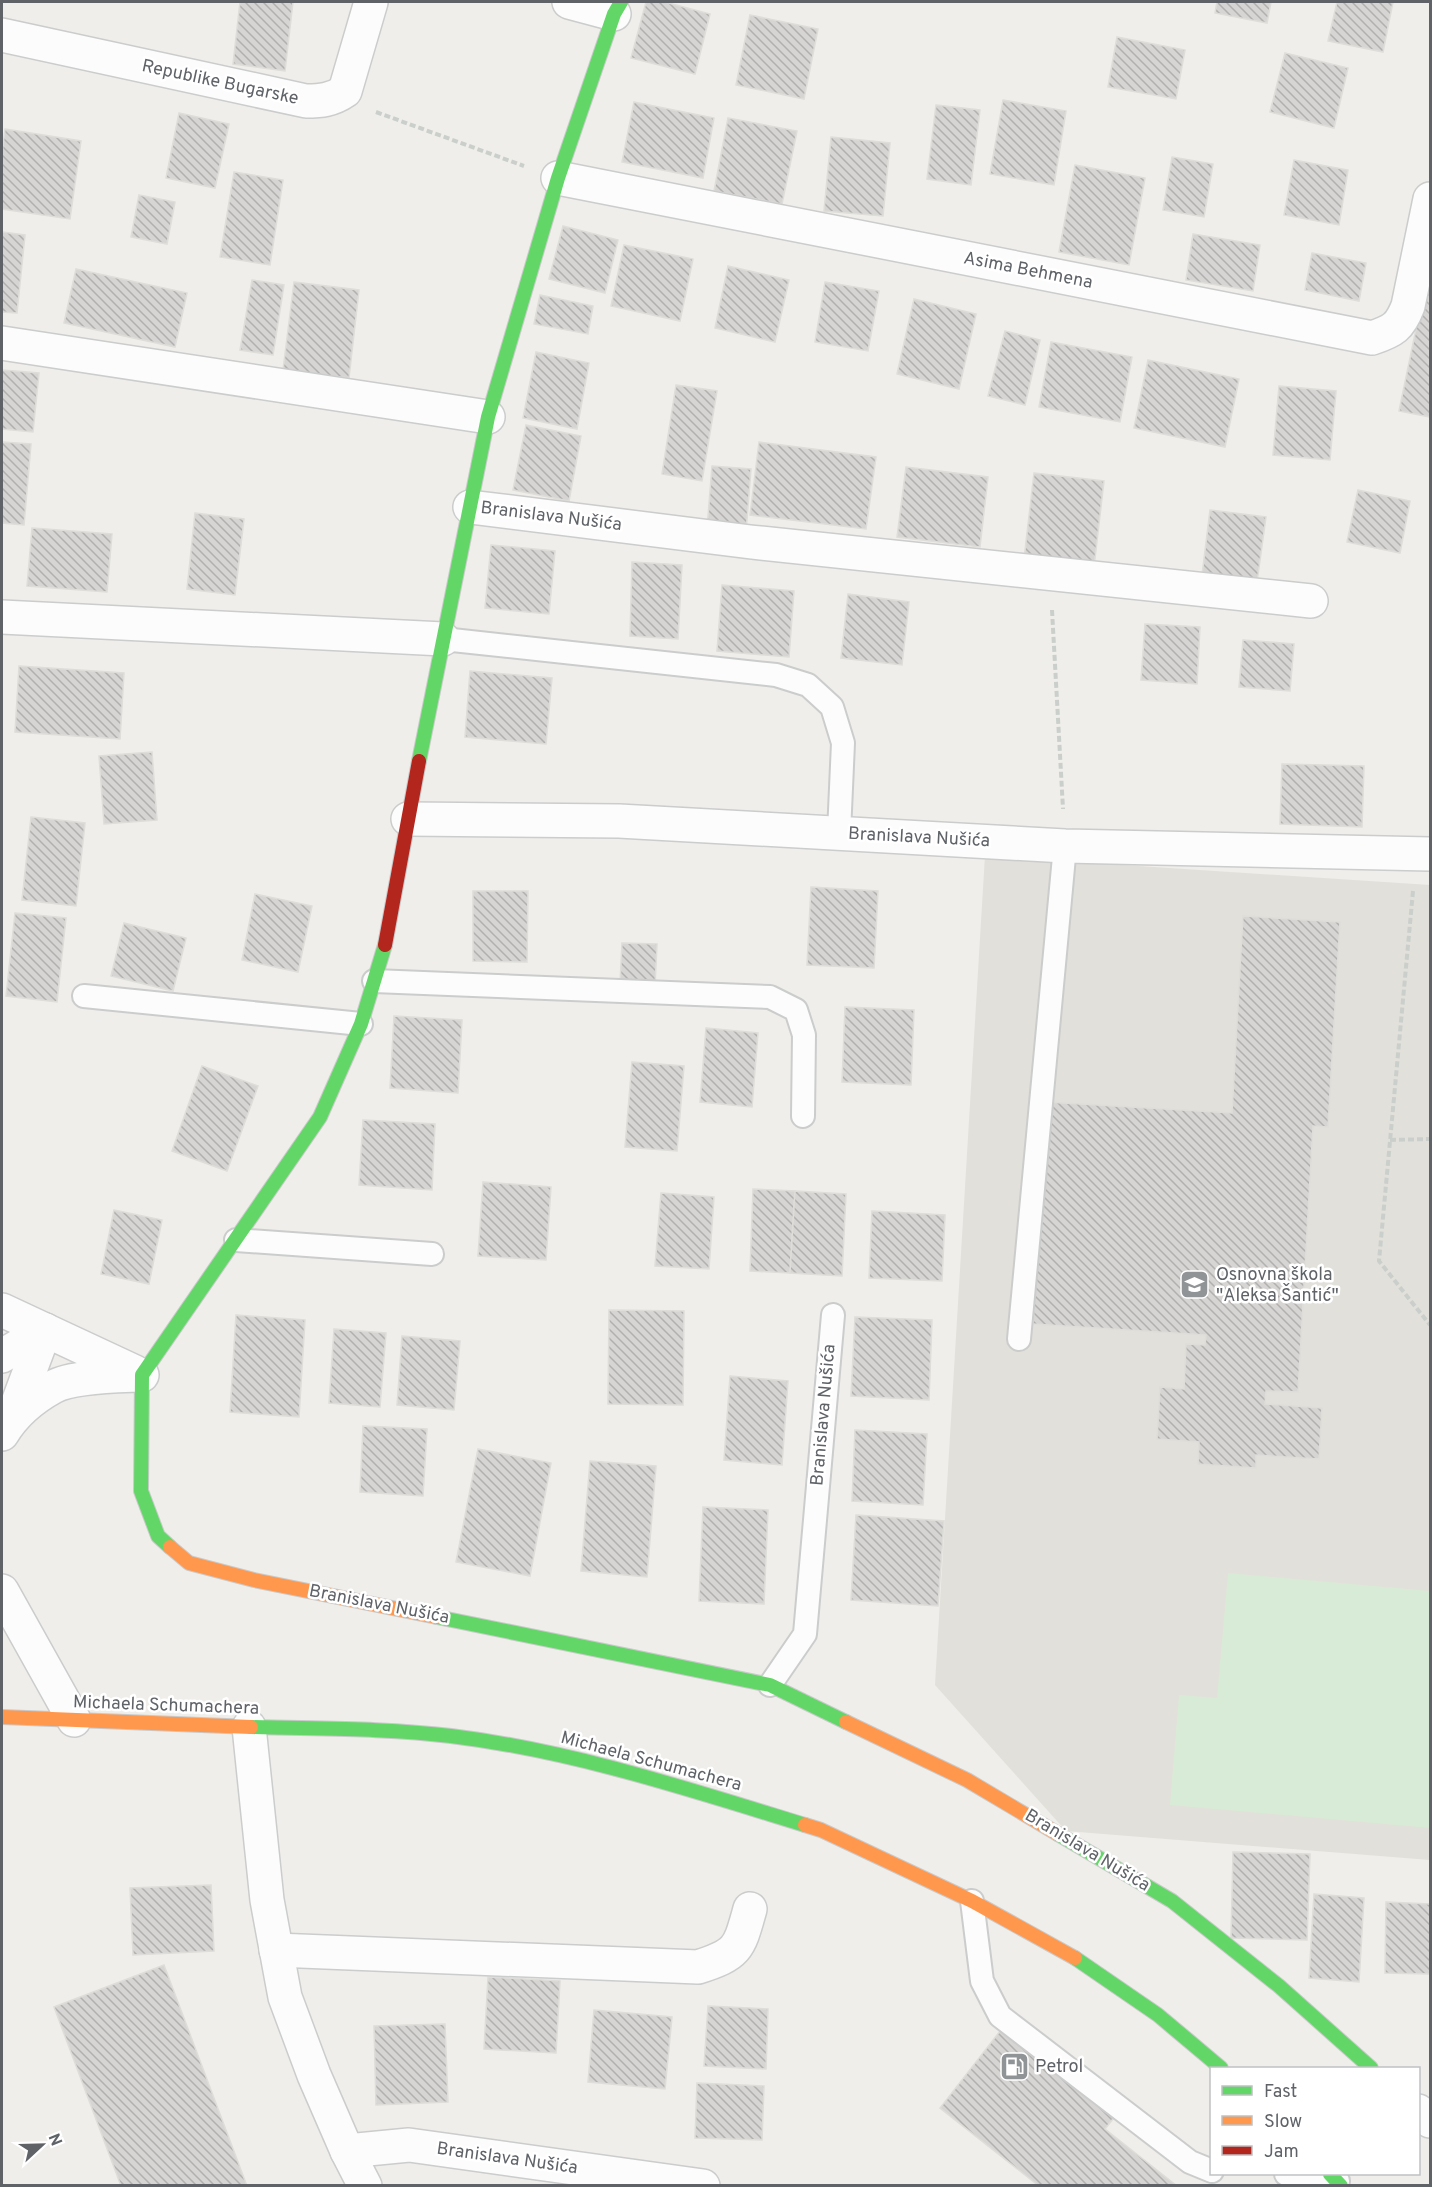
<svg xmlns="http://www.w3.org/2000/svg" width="1432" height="2187" font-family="Overpass,sans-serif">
  <defs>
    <pattern id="building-back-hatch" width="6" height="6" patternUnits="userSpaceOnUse" patternTransform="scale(1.5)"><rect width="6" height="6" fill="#d6d5d3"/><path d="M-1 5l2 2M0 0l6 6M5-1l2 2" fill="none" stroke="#b1b0af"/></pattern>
  </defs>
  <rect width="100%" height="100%" fill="#efeeea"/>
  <path fill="#e2e0da" d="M985,856L1430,885V1860L1066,1831L935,1685Z"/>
  <path fill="#d8ebd6" d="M1228,1573L1430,1591V1828L1170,1805L1179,1695L1217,1698Z"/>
  <g fill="url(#building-back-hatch)" stroke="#deddd9" stroke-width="1.5">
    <path d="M240,2H293L285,71L233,64Z"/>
    <path d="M646,2H665L710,14L695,74L631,58Z"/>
    <path d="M1217,2H1271L1267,23L1215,13Z"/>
    <path d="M1337,2H1393L1383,52L1328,41Z"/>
    <path d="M750,15L818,29L804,99L736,85Z"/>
    <path d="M1117,37L1185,50L1176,99L1108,87Z"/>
    <path d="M1285,53L1348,68L1334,128L1270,112Z"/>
    <path d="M1003,100L1066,111L1054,185L990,174Z"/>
    <path d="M634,102L714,118L703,178L622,162Z"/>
    <path d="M936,105L980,110L971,185L927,179Z"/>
    <path d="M179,113L229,124L215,188L166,178Z"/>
    <path d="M728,118L797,131L782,204L714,191Z"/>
    <path d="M5,129L81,141L70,219L2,209V153Z"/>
    <path d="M831,137L890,143L883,216L824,211Z"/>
    <path d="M1172,157L1213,164L1204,217L1163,210Z"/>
    <path d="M1294,160L1348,170L1339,225L1284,215Z"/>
    <path d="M1075,165L1145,178L1129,265L1059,252Z"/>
    <path d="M234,172L283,180L270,265L220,257Z"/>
    <path d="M139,195L175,202L167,244L131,237Z"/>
    <path d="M563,226L618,240L605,293L549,279Z"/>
    <path d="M2,232L25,235L17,313L2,312Z"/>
    <path d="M1193,234L1260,245L1253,291L1186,280Z"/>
    <path d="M624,245L693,259L680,321L611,306Z"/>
    <path d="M1312,253L1366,263L1359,301L1305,290Z"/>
    <path d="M728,266L789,280L775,342L715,328Z"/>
    <path d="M76,269L187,293L175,347L64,323Z"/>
    <path d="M1427,276H1430V417L1399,411Z"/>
    <path d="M252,280L284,285L273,355L240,350Z"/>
    <path d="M294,282L359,290L349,378L283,370Z"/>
    <path d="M825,282L879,291L868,351L815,342Z"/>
    <path d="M540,295L593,306L588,334L534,324Z"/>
    <path d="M914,299L976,314L959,389L897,374Z"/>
    <path d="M1005,331L1040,340L1025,405L988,396Z"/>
    <path d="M1051,342L1132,357L1120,422L1039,407Z"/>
    <path d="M536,352L589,363L577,429L523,418Z"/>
    <path d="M1148,360L1239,379L1225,447L1134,428Z"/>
    <path d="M2,370L39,373L33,432L2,429Z"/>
    <path d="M676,385L717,391L702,481L662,474Z"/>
    <path d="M1279,386L1336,391L1330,460L1273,455Z"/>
    <path d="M526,425L581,436L569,501L513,490Z"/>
    <path d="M2,442L31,444L24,525L2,523Z"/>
    <path d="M759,442L876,457L866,529L750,515Z"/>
    <path d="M712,466L751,469L746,532L707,529Z"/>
    <path d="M906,467L988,477L980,547L897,537Z"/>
    <path d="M1034,473L1104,481L1094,567L1024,559Z"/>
    <path d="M1358,490L1410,501L1400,553L1347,542Z"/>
    <path d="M1210,510L1266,517L1257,582L1202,575Z"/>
    <path d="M195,513L244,519L235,595L187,589Z"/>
    <path d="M32,528L112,534L107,592L27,586Z"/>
    <path d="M491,545L555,551L549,614L485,608Z"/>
    <path d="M632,562L682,565L678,639L630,636Z"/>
    <path d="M722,585L794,591L789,657L717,651Z"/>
    <path d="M848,594L909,602L902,665L841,658Z"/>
    <path d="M1145,624L1200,627L1197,684L1141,680Z"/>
    <path d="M1243,640L1294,644L1290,691L1239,687Z"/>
    <path d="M19,666L124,673L120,739L15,732Z"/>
    <path d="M470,671L552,678L546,744L465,737Z"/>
    <path d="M152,752L157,820L104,824L99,756Z"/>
    <path d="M1282,764L1364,766L1362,827L1280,824Z"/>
    <path d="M31,817L85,823L76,906L22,900Z"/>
    <path d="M811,887L878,891L874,968L807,965Z"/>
    <path d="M473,891H528L527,962L473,961Z"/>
    <path d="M255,894L312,906L298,972L242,960Z"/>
    <path d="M15,913L66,918L57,1002L6,996Z"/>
    <path d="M1243,916L1340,922L1328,1127L1313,1126L1298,1392L1266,1391L1265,1404L1322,1408L1319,1459L1256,1455V1468L1198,1464L1199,1442L1157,1439L1160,1387L1184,1389L1186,1344L1205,1345L1206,1335L1033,1324L1046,1102L1232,1113Z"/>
    <path d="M124,923L186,938L173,991L111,976Z"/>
    <path d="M622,943L657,944L655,986L620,984Z"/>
    <path d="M845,1007L914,1010L911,1085L842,1082Z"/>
    <path d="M394,1016L462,1020L458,1093L390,1088Z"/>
    <path d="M706,1028L758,1033L752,1107L700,1102Z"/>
    <path d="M632,1062L684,1066L677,1151L625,1147Z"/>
    <path d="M202,1066L258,1086L227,1171L172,1151Z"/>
    <path d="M363,1120L435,1124L432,1190L359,1185Z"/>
    <path d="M483,1182L551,1187L546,1260L478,1256Z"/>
    <path d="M753,1189L795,1191L790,1273L750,1271Z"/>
    <path d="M795,1191L846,1194L842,1276L790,1273Z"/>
    <path d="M661,1193L714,1197L709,1269L655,1266Z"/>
    <path d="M114,1210L162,1220L149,1284L101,1274Z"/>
    <path d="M872,1211L945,1215L942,1281L869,1278Z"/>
    <path d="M609,1310L684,1311L683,1405L608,1404Z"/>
    <path d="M236,1315L305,1320L299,1417L230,1412Z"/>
    <path d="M855,1317L932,1320L929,1400L851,1396Z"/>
    <path d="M334,1329L386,1333L380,1407L329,1403Z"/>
    <path d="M402,1336L460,1341L454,1410L397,1405Z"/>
    <path d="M730,1376L788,1381L782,1465L724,1460Z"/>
    <path d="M363,1426L427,1429L423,1496L360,1492Z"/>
    <path d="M855,1430L927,1434L923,1505L852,1501Z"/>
    <path d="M478,1449L551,1463L530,1576L456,1562Z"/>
    <path d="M590,1461L656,1466L647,1577L581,1571Z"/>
    <path d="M703,1507L768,1510L764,1604L699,1601Z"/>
    <path d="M856,1515L944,1521L938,1606L851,1600Z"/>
    <path d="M1233,1852L1310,1854L1307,1940L1231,1938Z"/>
    <path d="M211,1885L214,1951L133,1955L130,1888Z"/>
    <path d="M1314,1894L1364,1898L1359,1982L1309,1978Z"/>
    <path d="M1386,1902L1430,1904V1974L1385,1973Z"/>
    <path d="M164,1965L247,2186H121L54,2007Z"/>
    <path d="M488,1977L560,1981L556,2053L484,2049Z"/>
    <path d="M708,2006L768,2009L766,2069L704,2066Z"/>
    <path d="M594,2010L672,2017L665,2089L588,2082Z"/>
    <path d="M445,2024L448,2102L376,2105L374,2026Z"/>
    <path d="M1004,2026L1117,2114L1105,2129L1177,2186H1039L940,2108Z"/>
    <path d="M697,2083L764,2086L762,2140L695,2138Z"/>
  </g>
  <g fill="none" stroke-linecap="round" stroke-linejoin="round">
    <defs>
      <g id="lane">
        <path d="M443,639L776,675L808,685L832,707L843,743L839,833"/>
        <path d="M374,981L770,997L796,1010L804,1035L803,1116"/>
        <path d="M84,996L361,1024"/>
        <path d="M236,1240L432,1254"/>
        <path d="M1019,1339L1065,846"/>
        <path d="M770,1685L805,1634L833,1315"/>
        <path d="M972,1901L982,1981L1000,2016L1190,2162L1212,2171"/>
        <path d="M1286,2174L1338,2181"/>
      </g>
      <g id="street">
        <path d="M569,2L614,14"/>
        <path d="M2,35L306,101C321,101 332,100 345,91L371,2"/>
        <path d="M558,178L1372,338C1393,331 1400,327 1408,306L1430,199"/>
        <path d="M2,343L488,417"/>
        <path d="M470,507L751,542L1311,601"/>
        <path d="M2,617L443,639"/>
        <path d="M408,819L619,821L1065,846L1430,854"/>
        <path d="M2,1310L135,1372"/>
        <path d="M2,1356L45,1330"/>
        <path d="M13,1416L45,1330"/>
        <path d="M2,1434C14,1414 33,1398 53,1387C73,1376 120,1376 142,1375"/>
        <path d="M2,1591L74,1720"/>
        <path d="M249,1727L267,1900L285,1997L314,2075L347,2151L365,2186"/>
        <path d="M276,1950L698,1967C739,1954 739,1948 750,1909"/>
        <path d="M1418,2111L1430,2121"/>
        <path d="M347,2151L409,2145L703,2186"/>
      </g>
      <g id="fast">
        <path d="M419,761L488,417L558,178L614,14L621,2"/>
        <path d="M170,1547L158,1536L141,1491L142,1375L320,1117L361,1024L385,945"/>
        <path d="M437,1617L770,1685L846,1722"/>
        <path d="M251,1727C318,1729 385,1728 451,1736C573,1751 688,1789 805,1825"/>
        <path d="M1058,1834L1172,1901L1279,1986L1371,2068"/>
        <path d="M1075,1958L1158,2015L1221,2068"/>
        <path d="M1330,2174L1341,2186"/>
      </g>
      <g id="slow">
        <path d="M170,1547L189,1563L254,1580L437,1617"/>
        <path d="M2,1717L251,1727"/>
        <path d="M846,1722L967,1780L1058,1834"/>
        <path d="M805,1825L821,1830L972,1901L1075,1958"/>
      </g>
      <path id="jam" d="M385,945L419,761"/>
    </defs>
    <use href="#lane" stroke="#cbcccc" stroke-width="26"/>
    <use href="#street" stroke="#cbcccc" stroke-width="36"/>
    <use href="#fast" stroke="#cacacb" stroke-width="16"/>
    <use href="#slow" stroke="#cacacb" stroke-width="16"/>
    <use href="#jam" stroke="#cacacb" stroke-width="16"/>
    <g stroke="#cacfcc" stroke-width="4" stroke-dasharray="6 3" stroke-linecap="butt">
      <path d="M376,112L524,166"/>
      <path d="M1052,610L1063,809"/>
      <path d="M1413,891L1379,1261L1430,1325"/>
      <path d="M1390,1140L1430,1139"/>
    </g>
    <use href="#lane" stroke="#fdfcfc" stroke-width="22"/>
    <use href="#street" stroke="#fdfcfc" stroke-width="33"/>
    <use href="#fast" stroke="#63d668" stroke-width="14"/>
    <use href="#slow" stroke="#ff974d" stroke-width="14"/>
    <use href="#jam" stroke="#b3261e" stroke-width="14"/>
  </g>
  <defs>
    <symbol id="school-square" viewBox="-11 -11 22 22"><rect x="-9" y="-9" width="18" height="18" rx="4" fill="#919496" stroke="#fff"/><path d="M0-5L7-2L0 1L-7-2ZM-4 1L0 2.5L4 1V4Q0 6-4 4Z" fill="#fff"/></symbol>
    <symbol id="fuel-square" viewBox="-11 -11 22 22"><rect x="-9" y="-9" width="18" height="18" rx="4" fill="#919496" stroke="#fff"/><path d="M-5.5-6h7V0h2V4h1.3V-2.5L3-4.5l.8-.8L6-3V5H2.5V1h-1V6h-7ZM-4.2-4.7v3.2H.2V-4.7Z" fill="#fff"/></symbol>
  </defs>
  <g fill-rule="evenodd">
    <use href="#school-square" x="1178" y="1268" width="33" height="33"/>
    <use href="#fuel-square" x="998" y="2050" width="33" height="33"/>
  </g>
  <g text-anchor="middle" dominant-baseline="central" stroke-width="5" stroke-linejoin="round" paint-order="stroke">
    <g font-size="18" fill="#5f6368" stroke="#fff">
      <text transform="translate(220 83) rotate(12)">Republike Bugarske</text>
      <text transform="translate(1028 271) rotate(11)">Asima Behmena</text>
      <text transform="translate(551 517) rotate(7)">Branislava Nušića</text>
      <text transform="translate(919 838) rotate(3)">Branislava Nušića</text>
      <text transform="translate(824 1415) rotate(-85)">Branislava Nušića</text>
      <text transform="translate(379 1605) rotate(11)">Branislava Nušića</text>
      <text transform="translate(166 1706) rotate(2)">Michaela Schumachera</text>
      <text transform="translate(651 1762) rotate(15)">Michaela Schumachera</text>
      <text transform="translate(1087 1851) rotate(31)">Branislava Nušića</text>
      <text transform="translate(507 2159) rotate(8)">Branislava Nušića</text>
    </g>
    <g font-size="18" fill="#5f6368" stroke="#fff" text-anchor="start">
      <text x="1216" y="1275">Osnovna škola<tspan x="1216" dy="21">"Aleksa Šantić"</tspan></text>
      <text x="1035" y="2067">Petrol</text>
    </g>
  </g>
  <rect width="1432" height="2187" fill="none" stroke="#5f6368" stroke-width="6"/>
  <rect x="1210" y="2067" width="210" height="108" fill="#ffffff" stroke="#bfc1c3" stroke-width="1.5"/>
  <rect x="1222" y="2086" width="30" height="9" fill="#63d668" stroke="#bfc1c3" stroke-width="1.5"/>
  <text x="1264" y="2097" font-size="18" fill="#5f6368">Fast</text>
  <rect x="1222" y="2116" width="30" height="9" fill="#ff974d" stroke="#bfc1c3" stroke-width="1.5"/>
  <text x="1264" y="2127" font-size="18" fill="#5f6368">Slow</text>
  <rect x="1222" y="2146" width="30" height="9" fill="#b3261e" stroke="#bfc1c3" stroke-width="1.5"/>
  <text x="1264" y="2157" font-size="18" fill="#5f6368">Jam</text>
  <g transform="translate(42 2145) rotate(68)" stroke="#ffffff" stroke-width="4.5" paint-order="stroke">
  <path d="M0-4.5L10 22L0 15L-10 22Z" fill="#5f6368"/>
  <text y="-9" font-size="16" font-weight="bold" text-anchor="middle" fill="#5f6368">N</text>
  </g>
</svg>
